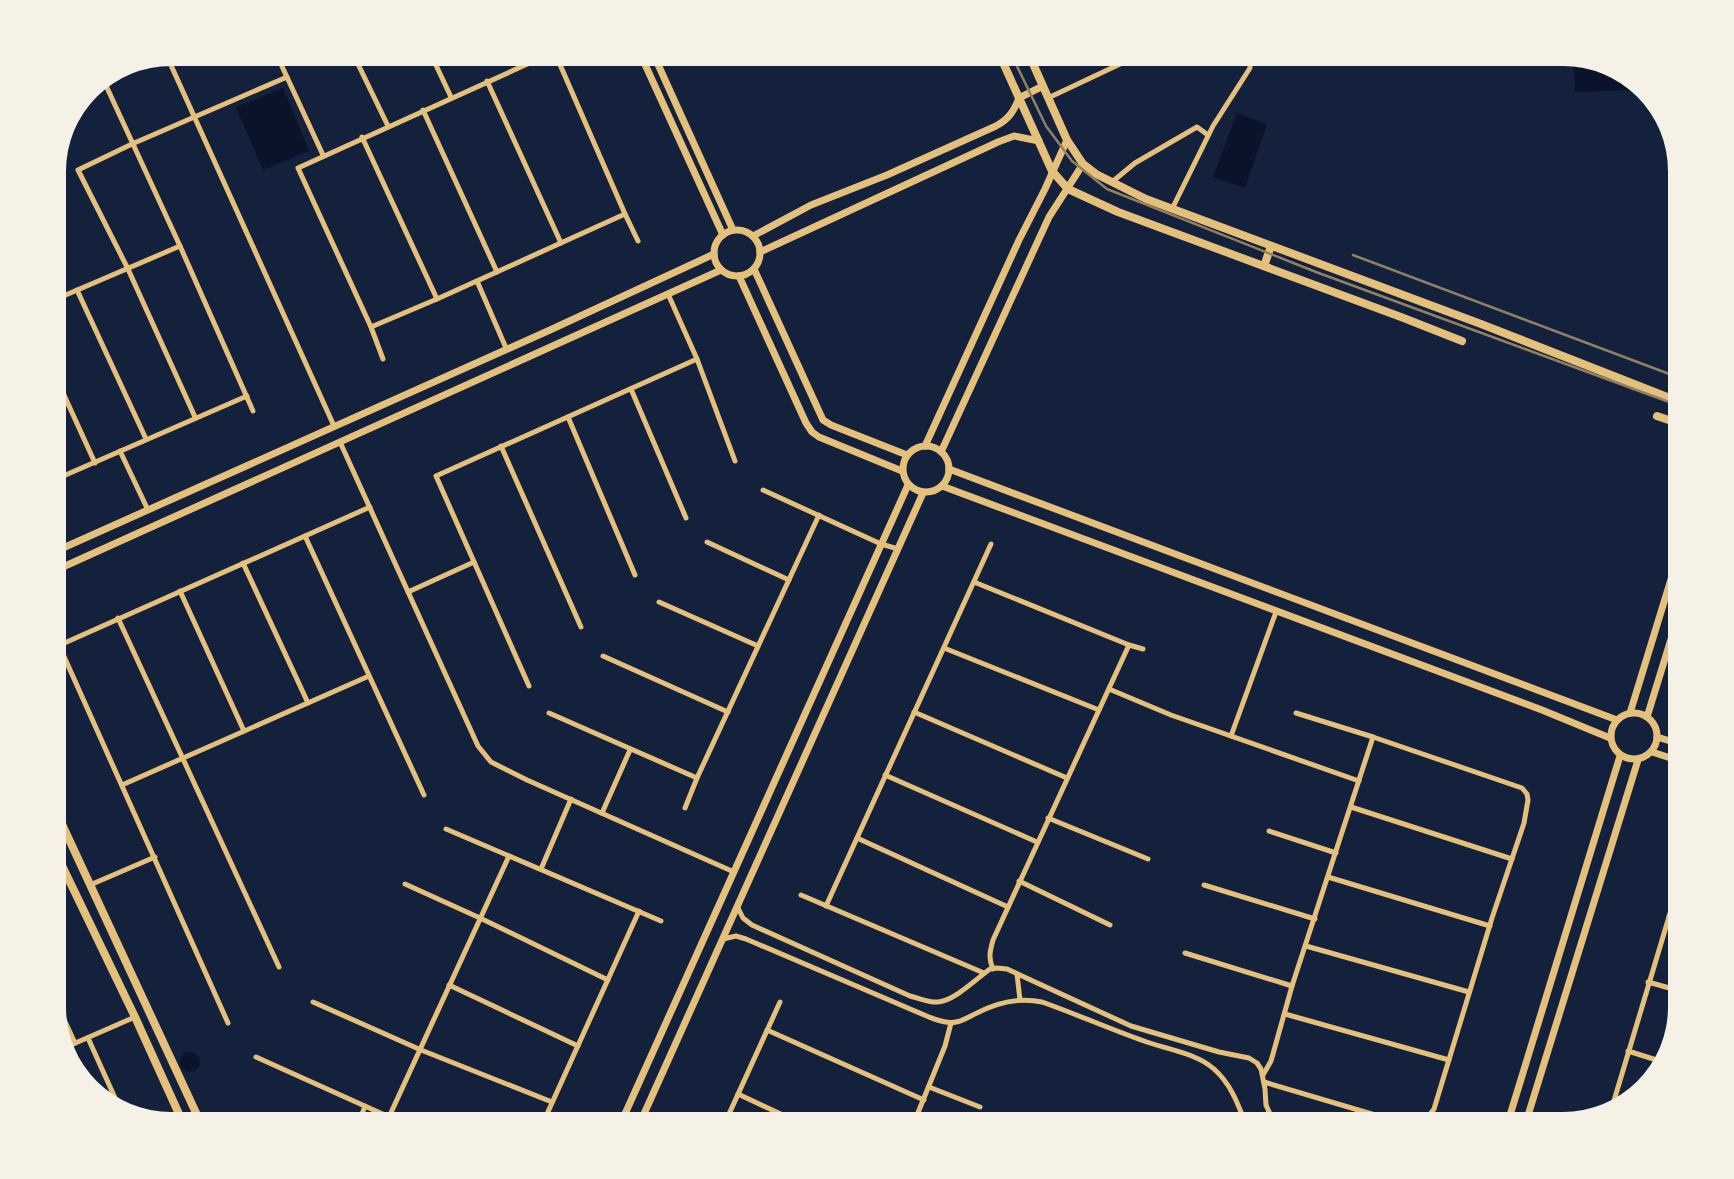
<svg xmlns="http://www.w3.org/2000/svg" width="1734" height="1179" font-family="'Noto Sans',sans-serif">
  <rect width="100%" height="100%" fill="#14213d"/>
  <g fill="#0b132b">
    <path d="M1573,57L1619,71L1632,90L1575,92Z"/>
    <path d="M283,88L309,151L263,170L236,107Z"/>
    <path d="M1237,113L1267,124L1245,188L1213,177Z"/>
    <circle cx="190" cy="1062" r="10"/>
  </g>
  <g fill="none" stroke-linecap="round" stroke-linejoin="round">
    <g stroke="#e5c07b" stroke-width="5">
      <path d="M558,60L625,214L638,241"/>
      <path d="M434,61L451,97"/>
      <path d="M280,62L323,155"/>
      <path d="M357,62L388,126"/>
      <path d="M170,63L334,426"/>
      <path d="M103,79L180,246L253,411"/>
      <path d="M487,81L561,243"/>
      <path d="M1048,98L1135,57"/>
      <path d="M423,110L497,272"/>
      <path d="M362,137L437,299"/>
      <path d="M1112,182L1135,163L1197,127L1208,135"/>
      <path d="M1172,209L1213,126L1250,68V56"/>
      <path d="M477,281L506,348"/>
      <path d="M77,290L146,439"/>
      <path d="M668,294L697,359L735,461"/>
      <path d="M54,300L180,246"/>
      <path d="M371,327L298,168L534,61"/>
      <path d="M383,359L371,327L437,299L625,214"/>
      <path d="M54,373L95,463"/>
      <path d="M631,389L686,518"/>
      <path d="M195,417L128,269L78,170L132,144L287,77"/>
      <path d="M568,417L635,575"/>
      <path d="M340,442L478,746L491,762L527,780L734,872"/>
      <path d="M501,446L581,627"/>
      <path d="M120,451L148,510"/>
      <path d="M54,480L247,396"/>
      <path d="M763,490L881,544L898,549"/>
      <path d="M305,536L424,795"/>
      <path d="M707,542L789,580"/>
      <path d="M243,563L308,703"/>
      <path d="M974,582L1129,645L1143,649"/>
      <path d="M180,591L244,731"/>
      <path d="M408,592L474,562"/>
      <path d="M659,602L758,646"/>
      <path d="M118,618L279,967"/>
      <path d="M54,634L228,1023"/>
      <path d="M60,645L370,507"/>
      <path d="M944,648L1099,710"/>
      <path d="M603,656L728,712"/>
      <path d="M529,686L436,476L697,359"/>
      <path d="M1109,689L1171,715L1359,781"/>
      <path d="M914,712L1067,778"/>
      <path d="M549,713L697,778"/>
      <path d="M1296,713L1373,737L1522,788L1527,794L1528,800L1524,823L1492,918L1434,1109L1425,1121L1420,1125"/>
      <path d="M1231,736L1276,612"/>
      <path d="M885,775L1037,842"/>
      <path d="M122,785L369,676"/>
      <path d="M1351,807L1512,859"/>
      <path d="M685,808L697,778L819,515"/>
      <path d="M602,813L630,750"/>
      <path d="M1048,818L1148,859"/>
      <path d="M446,829L661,921"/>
      <path d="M1269,831L1336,853"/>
      <path d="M857,838L1008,907"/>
      <path d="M541,869L571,799"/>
      <path d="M1328,877L1490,926"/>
      <path d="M1019,881L1110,925"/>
      <path d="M405,884L480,918L608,980"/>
      <path d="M90,885L155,857"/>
      <path d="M1204,885L1315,919"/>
      <path d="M801,895L984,973"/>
      <path d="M737,906L743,918L752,925L910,996C919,998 929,1003 938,1002C954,1001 976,979 990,969L997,968L1007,969L1131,1026L1219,1052L1249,1058L1257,1063L1261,1069L1265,1089L1266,1105L1275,1125"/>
      <path d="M826,906L991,544"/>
      <path d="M1669,916L1680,919"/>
      <path d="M723,939L736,936L746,939L929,1017C937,1020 947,1024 956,1022C963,1021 970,1016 977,1013C998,1002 1019,997 1042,1002C1076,1014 1110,1029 1144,1041C1166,1049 1196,1053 1214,1069C1231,1084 1238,1104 1246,1125"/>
      <path d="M1306,946L1469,992"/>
      <path d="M1185,953L1292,986"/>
      <path d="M993,969C988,958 990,951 993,940L1129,645"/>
      <path d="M1017,974L1020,1000"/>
      <path d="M1648,982L1680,991"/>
      <path d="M449,985L578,1046"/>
      <path d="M54,998L75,1043"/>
      <path d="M313,1002L421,1050L552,1102"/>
      <path d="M1285,1014L1449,1060"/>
      <path d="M767,1030L924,1100"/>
      <path d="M88,1038L120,1109"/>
      <path d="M64,1048L135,1017"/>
      <path d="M1628,1051L1663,1062"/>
      <path d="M256,1057L407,1125"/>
      <path d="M1263,1075L1271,1061L1292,986L1373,737"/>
      <path d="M1264,1082L1409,1125"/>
      <path d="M929,1087L980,1107"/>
      <path d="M738,1094L804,1125"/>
      <path d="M1610,1114L1680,880"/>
      <path d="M389,1117L509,856"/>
      <path d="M358,1125L365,1106"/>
      <path d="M542,1125L639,911"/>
      <path d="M724,1125L780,1002"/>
      <path d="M913,1125L945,1046L951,1023"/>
    </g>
    <g stroke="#e5c07b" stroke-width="7">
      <path d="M643,60L723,235"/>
      <path d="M656,60L733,230"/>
      <circle cx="737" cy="253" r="23"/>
      <path d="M753,236L811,205L887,175L996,126C1009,119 1014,111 1019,98L1043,86"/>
      <path d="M760,252L998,142L1014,136L1039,141"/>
      <path d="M754,269L823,420L831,425L907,455"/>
      <path d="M739,276L806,423L812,432L819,437L902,471"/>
      <circle cx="926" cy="469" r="23"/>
      <path d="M925,446L1019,240L1045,189L1067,140"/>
      <path d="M941,452L1049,217L1083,164"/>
      <path d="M949,469L1617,720"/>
      <path d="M942,486L1542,710L1610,738"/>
      <path d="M54,552L550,330L714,254"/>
      <path d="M54,571L721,270"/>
      <circle cx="1634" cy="736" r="23"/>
      <path d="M1630,713L1680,550"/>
      <path d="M1647,717L1680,610"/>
      <path d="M1657,737L1680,744"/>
      <path d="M1652,752L1680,761"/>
      <path d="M620,1125L908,485"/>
      <path d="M639,1125L923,493"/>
      <path d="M1507,1125L1620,756"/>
      <path d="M1525,1125L1638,760"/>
    </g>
    <g stroke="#e5c07b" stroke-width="8">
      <path d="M1030,57L1067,140L1083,164L1096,174L1146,199L1481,324L1680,402"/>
      <path d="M1001,58L1052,171L1068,189L1118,212L1401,317L1462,341"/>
      <path d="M1264,266L1271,246"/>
      <path d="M1657,416L1680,424"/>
      <path d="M54,807L197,1115L220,1125"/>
      <path d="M54,849L135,1017L184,1125"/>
    </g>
    <g stroke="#918062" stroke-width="2.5">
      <path d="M1013,58L1046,126L1072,161L1107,189L1316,272L1680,406"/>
      <path d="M1353,255L1680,378"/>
    </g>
  </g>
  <path d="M0 0H1734V1179H0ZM171 66H1563A105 105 0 0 1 1668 171V1007A105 105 0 0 1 1563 1112H171A105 105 0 0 1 66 1007V171A105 105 0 0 1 171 66Z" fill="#f6f1e7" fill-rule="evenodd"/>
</svg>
